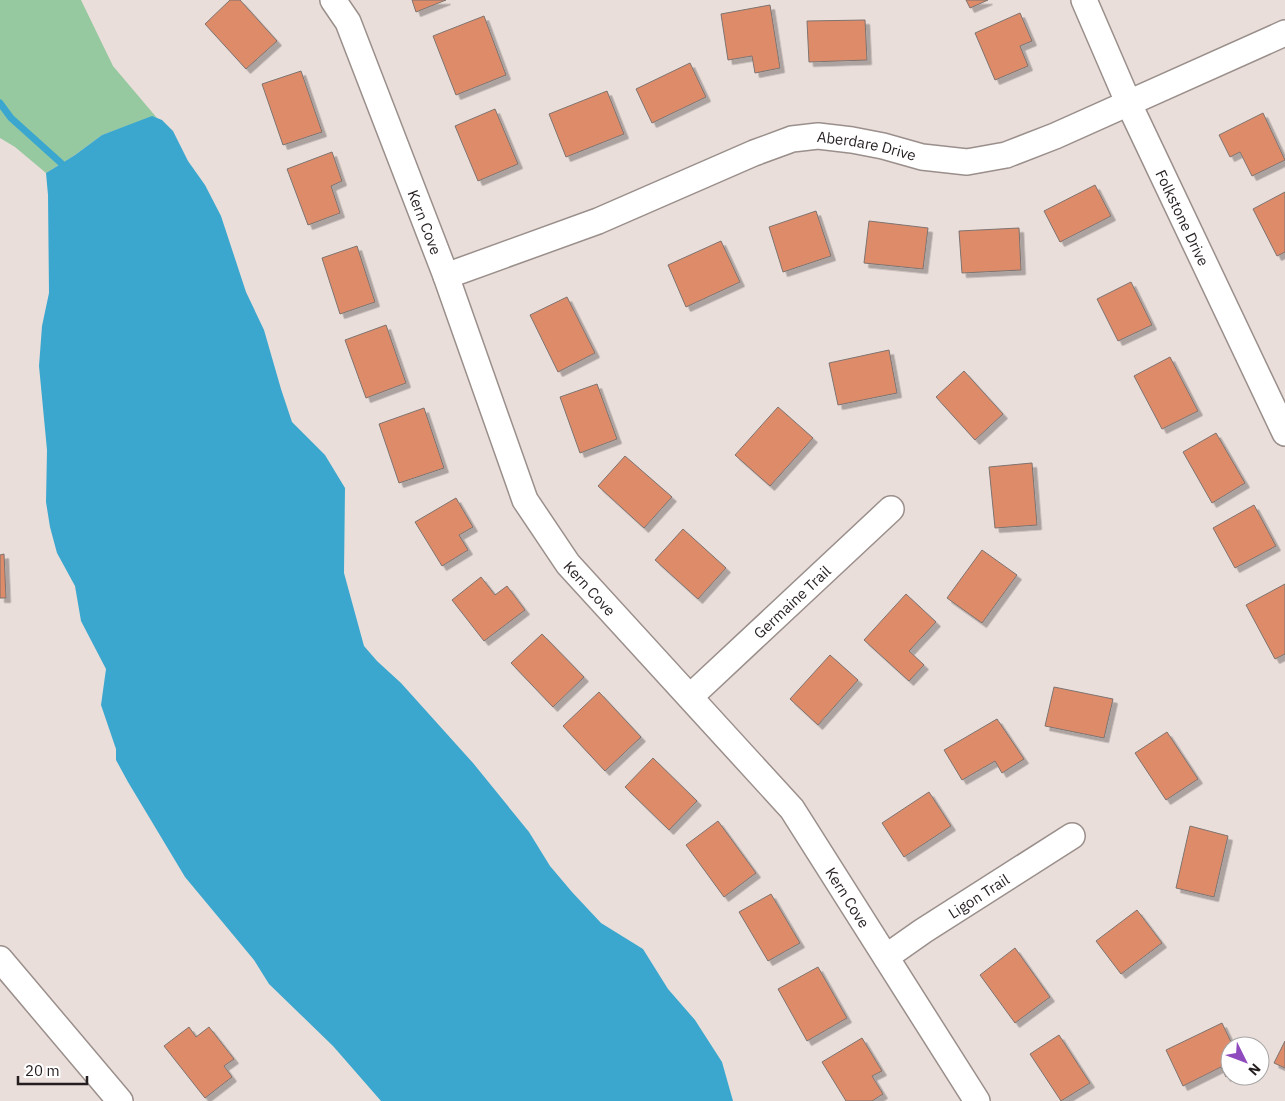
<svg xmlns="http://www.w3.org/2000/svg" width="1285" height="1101" font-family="'IBM Plex Sans',sans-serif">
  <defs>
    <filter id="shadow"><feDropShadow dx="4.5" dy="4.5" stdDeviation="0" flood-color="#0004"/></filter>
  </defs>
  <rect width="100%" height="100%" fill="#eadeda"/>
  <path fill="#97c9a0" d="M0,0H81L113,66L157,118L152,117L102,135L75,155L46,173L15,147L0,138Z"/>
  <path fill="#3ba7ce" d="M152,116L162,120L173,131L188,161L205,185L221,216L246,292L264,330L281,389L292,422L325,455L345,488L344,573L364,646L377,661L401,683L473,763L529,832L550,866L572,892L601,923L643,949L668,989L695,1020L722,1062L733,1101H381L333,1046L269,984L254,960L185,877L128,782L116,760V749L101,705L106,669L81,621L75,586L57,553L50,527L46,502L47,450L39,366L42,326L49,293L48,195L46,173L75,155L102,135Z"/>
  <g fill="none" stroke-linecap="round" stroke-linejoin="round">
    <path stroke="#3ba7ce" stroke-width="7" d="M0,103L11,118L61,163"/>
  </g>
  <g fill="#de8b6b" stroke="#7e736f" filter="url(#shadow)">
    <path d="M230,0H240L277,41L246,69L205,24Z"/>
    <path d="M412,0H446L416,12Z"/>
    <path d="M966,0H988L970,8Z"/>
    <path d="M770,5L780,68L755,73L752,56L728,60L721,14Z"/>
    <path d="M1020,13L1032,41L1020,46L1028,66L995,80L975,33Z"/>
    <path d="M484,16L506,75L456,95L433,36Z"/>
    <path d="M865,20L867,60L809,62L807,21Z"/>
    <path d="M690,63L706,97L652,123L636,89Z"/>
    <path d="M301,71L322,132L283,145L262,84Z"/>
    <path d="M607,91L624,134L566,157L549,114Z"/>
    <path d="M495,109L518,164L478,181L455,126Z"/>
    <path d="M1263,113L1285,160L1252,176L1240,152L1230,157L1219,135Z"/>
    <path d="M332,152L342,181L331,186L340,213L308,225L287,169Z"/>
    <path d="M1095,185L1111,216L1060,242L1044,211Z"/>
    <path d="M1285,192V252L1277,256L1253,209Z"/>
    <path d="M816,211L831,256L783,272L769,227Z"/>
    <path d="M869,221L928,228L923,269L864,263Z"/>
    <path d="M1019,228L1021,270L962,273L959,231Z"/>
    <path d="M721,241L740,282L686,307L668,265Z"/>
    <path d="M357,246L375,302L340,314L322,258Z"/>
    <path d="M1131,282L1152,325L1118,341L1097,299Z"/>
    <path d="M567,297L595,353L558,372L530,315Z"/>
    <path d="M386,325L406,383L366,398L345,340Z"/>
    <path d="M889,350L897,393L838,405L829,363Z"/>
    <path d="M1170,357L1198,411L1162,429L1134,376Z"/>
    <path d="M964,371L1003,414L975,440L936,397Z"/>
    <path d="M597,384L617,439L580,453L560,397Z"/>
    <path d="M778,407L813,438L770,486L735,455Z"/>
    <path d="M424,408L444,468L399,483L379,424Z"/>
    <path d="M1216,433L1245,483L1212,503L1183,452Z"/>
    <path d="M625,456L672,497L644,528L598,486Z"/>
    <path d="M1032,463L1037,525L995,528L989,467Z"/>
    <path d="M456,498L473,527L459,535L468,550L442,566L415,522Z"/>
    <path d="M1254,505L1276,546L1235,568L1213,528Z"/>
    <path d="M683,529L726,568L698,599L655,560Z"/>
    <path d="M982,550L1017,575L982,623L947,598Z"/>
    <path d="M4,554L6,598H0V555Z"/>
    <path d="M481,577L495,595L507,586L525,610L484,641L452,600Z"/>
    <path d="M1285,584V654L1275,659L1246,605Z"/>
    <path d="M906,594L936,622L909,651L924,665L909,681L864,640Z"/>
    <path d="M542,634L584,677L553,707L511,663Z"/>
    <path d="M830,655L858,680L818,725L790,699Z"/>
    <path d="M1054,687L1113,699L1104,738L1045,726Z"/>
    <path d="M599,692L641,737L605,771L563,726Z"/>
    <path d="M997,719L1024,759L1002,773L995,761L962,780L944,750Z"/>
    <path d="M1167,732L1198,779L1166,800L1135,753Z"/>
    <path d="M653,758L697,801L669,830L625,787Z"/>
    <path d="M929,792L951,826L904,857L882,823Z"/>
    <path d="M718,821L756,873L724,897L686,845Z"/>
    <path d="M1190,826L1228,836L1214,897L1176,888Z"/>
    <path d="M771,894L800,943L768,961L739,912Z"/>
    <path d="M1137,910L1162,943L1121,974L1096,941Z"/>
    <path d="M1015,948L1050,997L1015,1023L980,975Z"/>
    <path d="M818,967L847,1018L807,1041L778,989Z"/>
    <path d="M1222,1023L1233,1046H1230V1074L1226,1077L1221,1067L1183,1086L1166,1050Z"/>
    <path d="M189,1027L196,1037L209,1027L234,1059L224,1066L232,1077L205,1098L164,1046Z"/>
    <path d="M1059,1035L1090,1083L1061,1101L1030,1054Z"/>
    <path d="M862,1038L882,1071L872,1076L883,1094L872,1101H846L822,1062Z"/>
    <path d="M1285,1041V1068L1274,1063Z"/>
  </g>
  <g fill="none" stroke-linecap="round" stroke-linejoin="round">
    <defs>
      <g id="street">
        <path id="s1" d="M333,0L348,22L446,276L525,500L568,564L792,809L977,1101"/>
        <path id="s2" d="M1084,0L1128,102L1285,433"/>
        <path id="s3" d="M446,276L598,221L754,153L792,139L818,136L852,140L883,146L922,157L967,162L1006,155L1055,136L1285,33"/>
        <path id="s4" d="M691,696L891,509"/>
        <path id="s5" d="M886,957L923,931L1072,836"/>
        <path d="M0,959L120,1101"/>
      </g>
    </defs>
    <use href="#street" stroke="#9a8f8b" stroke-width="28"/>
    <use href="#street" stroke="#fff" stroke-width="25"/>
  </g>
  <g text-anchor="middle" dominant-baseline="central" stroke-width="5" stroke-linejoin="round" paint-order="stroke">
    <g font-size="15" fill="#241f1e" stroke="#fff">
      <text stroke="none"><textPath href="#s3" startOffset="448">Aberdare Drive</textPath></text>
      <text stroke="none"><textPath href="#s2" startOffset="239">Folkstone Drive</textPath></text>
      <text stroke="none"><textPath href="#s1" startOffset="241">Kern Cove</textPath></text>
      <text stroke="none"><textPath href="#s1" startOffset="646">Kern Cove</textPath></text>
      <text stroke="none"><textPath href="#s4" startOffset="138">Germaine Trail</textPath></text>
      <text stroke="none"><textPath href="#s5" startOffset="111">Ligon Trail</textPath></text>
      <text stroke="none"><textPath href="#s1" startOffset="1050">Kern Cove</textPath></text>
    </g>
  </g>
  <g transform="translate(1245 1061) rotate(132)"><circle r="24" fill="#ffffff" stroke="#a7a5a5"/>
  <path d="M0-4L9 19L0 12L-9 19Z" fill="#8f4abe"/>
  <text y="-8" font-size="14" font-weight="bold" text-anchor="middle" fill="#241f1e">N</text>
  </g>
  <path d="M18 1076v8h69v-8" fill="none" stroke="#241f1e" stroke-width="2.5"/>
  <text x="25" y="1076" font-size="15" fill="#241f1e" stroke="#ffffff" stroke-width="4" paint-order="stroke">20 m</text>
</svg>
